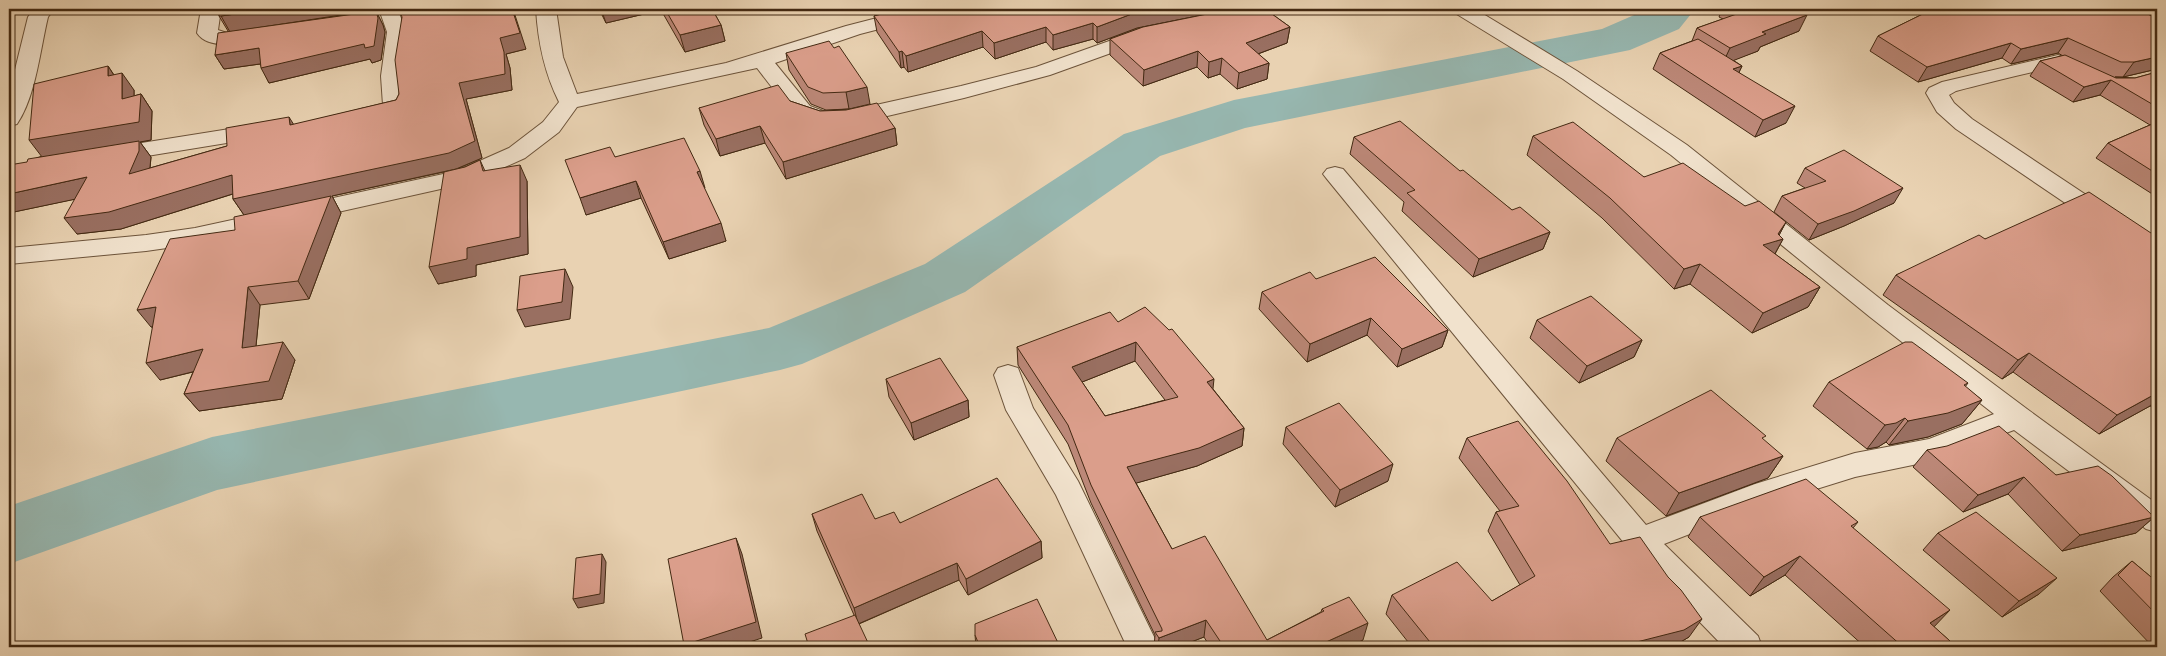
<svg xmlns="http://www.w3.org/2000/svg" width="2166" height="656" font-family="'IM FELL DW Pica',serif">
  <rect width="100%" height="100%" fill="#e9d2b2"/>
  <filter id="stains"><feTurbulence type="fractalNoise" baseFrequency=".004" numOctaves="4"/><feColorMatrix values="0 0 0 0 .2 0 0 0 0 .09 0 0 0 0 .02 0 0 0 .5 -.17"/></filter>
  <radialGradient id="worn" r=".72"><stop offset=".6" stop-color="#630" stop-opacity="0"/><stop offset="1" stop-color="#630" stop-opacity=".3"/></radialGradient>
  <g fill="none" stroke-linecap="round" stroke-linejoin="round">
    <path fill="#97b7b0" fill-rule="evenodd" d="M1648,9H1695L1679,29L1630,50L1245,128L1160,156L965,292L802,364L780,370L217,490L9,564V506L212,437L769,328L925,264L1124,134L1234,100L1602,29Z"/>
    <defs>
      <g id="minor">
        <path d="M34,9H54L48,17C40,50 36,96 17,124L9,126V94L28,17Z"/>
        <path d="M201,9H221L218,30L230,34L252,30L259,32L262,36L259,40C242,44 208,50 197,33Z"/>
        <path d="M391,9L398,11L407,32L401,76L405,110L402,115L369,121L361,119L358,114L361,109L383,105L381,76L387,32L381,15L384,11Z"/>
        <path d="M536,9H556L563,57L577,94L726,63L846,26L912,9H944L941,13L860,34L775,63L810,106L826,112L849,111L961,86L1036,67L1143,29L1150,31L1153,35L1150,39L1050,75L964,98L849,125L824,126L794,116L757,68L577,107L559,132L525,158L472,182L195,244L146,251L9,264V248L146,235L195,228L457,171L509,148L543,122L559,102C544,72 538,42 536,9Z"/>
        <path d="M1452,9H1475L1577,71L1687,145L1888,305L2027,409L2157,504V532L2146,529L2014,430L1932,461L1855,477L1762,506L1664,544L1758,636L1762,647H1724L1629,549L1327,179L1323,174L1327,169L1335,167L1343,169L1646,525L1755,484L1855,453L1929,439L1994,414L1870,317L1671,155L1563,79L1455,13Z"/>
        <path d="M2058,55L2078,63L2081,67L2078,71C2067,74 2061,67 2052,68C2020,74 1988,83 1956,91L1949,95L1954,103L1972,119L2157,242V261L2148,259L1956,129L1937,112L1926,93L1929,88L1942,82Z"/>
        <path d="M261,124L269,126L272,131L269,136L110,162L102,160L99,155L102,150L110,148Z"/>
        <path d="M1008,365L1018,368L1033,408L1078,481L1159,647H1127L1056,495L1006,410L994,375L998,368Z"/>
      </g>
    </defs>
    <use href="#minor" stroke="#6c533a" stroke-width="2"/>
    <use href="#minor" fill="#f1e2cd" fill-rule="evenodd"/>
  </g>
  <g fill="#bc8878" stroke="#432912" fill-rule="evenodd">
    <path d="M220,9H380L291,23L376,11L383,25L385,32L381,60L372,63L370,59L269,83L260,64L224,69L215,55L228,31L219,16Z"/>
    <path d="M599,9H712L721,25L725,41L685,52L661,10L606,23Z"/>
    <path d="M901,9H1265L1290,27L1287,43L1258,54L1269,63L1267,79L1237,89L1220,74L1208,78L1197,67L1143,86L1110,55V39L1143,27L1222,11L1137,28L1097,43L1093,39L1053,50L1046,42L995,59L983,47L908,72L904,67L901,68L877,32L874,16Z"/>
    <path d="M1722,9H1796L1799,31L1760,47L1758,51L1733,60L1742,66L1739,72L1786,123L1755,137L1653,69L1660,53L1692,41L1697,28L1723,19L1719,17Z"/>
    <path d="M1933,9H2157V69L2123,77H2115L2135,78L2157,72V197L2096,158L2108,143L2150,125L2100,95L2073,102L2030,76L2040,61L2063,56L2058,53L2011,64L2002,58L1918,82L1870,51L1878,36Z"/>
    <path d="M402,17L526,49L506,54L510,68L512,90L466,99L482,158L457,169L465,167L480,160L485,171L527,181L528,254L476,265V276L438,284L444,172L332,196L341,213L309,299L260,305L256,346L295,360L282,399L199,411L184,394L193,372L160,380L153,327H151L235,230L244,215L233,199V194L121,229L77,234L75,199L9,213L27,162L42,156L108,66L114,75L134,90V96L141,94L152,111L151,140L140,142L151,157L150,168L227,146L294,125L396,100L399,94Z"/>
    <path d="M786,53L870,104L895,128L897,145L786,179L765,143L720,156L704,125L699,108L790,101L820,111L849,109L826,110L811,104L789,70Z"/>
    <path d="M1533,136L1644,177L1745,206L1786,222L1779,235L1783,239L1775,254L1820,287L1808,307L1752,333L1690,284L1674,289L1602,218L1527,155Z"/>
    <path d="M1354,137L1460,171L1512,210L1550,232L1543,249L1473,277L1402,211L1404,202L1350,154Z"/>
    <path d="M615,157L705,188L704,189L726,241L669,259L641,198L586,215Z"/>
    <path d="M1805,168L1894,203L1844,226L1809,240L1774,212L1782,196L1805,188L1797,183Z"/>
    <path d="M2157,237V410L2150,406L2099,434L2013,372L2002,379L1883,295L1896,275L1985,239Z"/>
    <path d="M1316,279L1448,330L1442,347L1397,367L1367,335L1307,362L1259,309L1262,292Z"/>
    <path d="M1537,320L1642,340L1634,357L1579,383L1530,338Z"/>
    <path d="M1118,322L1213,389L1244,428L1242,446L1197,466L1136,483L1172,549L1267,640L1321,612L1322,609L1363,640L1348,647H1210L1204,637L1178,647H1154L1155,635L1091,503L1068,444L1018,365L1017,347ZM1135,361L1165,400L1105,416L1082,382Z"/>
    <path d="M886,379L968,400L969,417L914,440L889,397Z"/>
    <path d="M1829,382L1968,383L1965,387L1982,400L1962,424L1928,437L1889,445L1886,442L1878,447L1867,449L1813,406Z"/>
    <path d="M1286,427L1388,481L1335,507L1283,444Z"/>
    <path d="M1467,438L1610,544L1689,637L1672,647H1412L1386,614L1392,595L1492,601L1520,585L1488,531L1496,512L1500,511L1459,458Z"/>
    <path d="M1617,438L1783,456L1768,478L1666,516L1606,461Z"/>
    <path d="M1927,450L2056,475L2154,517L2136,533L2062,551L2008,494L1963,512L1913,467Z"/>
    <path d="M812,514L875,519L1041,541L1042,558L968,595L959,580L859,624L854,615L817,531Z"/>
    <path d="M1700,517L1858,522L1853,528L1934,627L1950,641L1944,647H1865L1785,575L1750,596L1688,537Z"/>
    <path d="M1938,533L2039,594L2002,617L1923,550Z"/>
    <path d="M2132,561L2157,582V647H2153L2100,591L2113,577Z"/>
    <path d="M975,635L1060,647H976Z"/>
  </g>
  <g fill="#996f61" stroke="#432912">
    <path d="M271,9H380L230,32L221,16Z"/>
    <path d="M512,9H513L526,49L506,54L510,68L512,90L466,99L482,158L456,169L332,196L341,213L309,299L298,281L244,215L233,199L459,83L500,38Z"/>
    <path d="M601,9H660L661,10L606,23Z"/>
    <path d="M1155,9H1232L1137,28L1097,43V27L1137,12Z"/>
    <path d="M376,11L383,25L385,32L381,60L372,63L370,59L269,83L261,68Z"/>
    <path d="M1807,15L1799,31L1760,47L1758,51L1722,65L1730,48L1762,32Z"/>
    <path d="M1093,23V39L1053,50V35Z"/>
    <path d="M721,25L725,41L685,52L680,35Z"/>
    <path d="M1046,27V42L995,59L994,43Z"/>
    <path d="M1290,27L1287,43L1244,59L1246,43Z"/>
    <path d="M982,31L983,47L908,72L906,56Z"/>
    <path d="M2068,38L2058,53L2011,64L2021,49Z"/>
    <path d="M2011,43L2002,58L1918,82L1927,67Z"/>
    <path d="M259,48L267,63L224,69L215,55Z"/>
    <path d="M902,51L904,67L901,68L899,52Z"/>
    <path d="M1198,51L1197,67L1143,86L1144,70Z"/>
    <path d="M2157,57V69L2123,77L2134,62Z"/>
    <path d="M1222,58L1220,74L1208,78L1209,62Z"/>
    <path d="M1269,63L1267,79L1237,89L1239,73Z"/>
    <path d="M108,66L119,83L108,76Z"/>
    <path d="M1742,66L1734,83L1733,69Z"/>
    <path d="M122,73L134,90V116L122,99Z"/>
    <path d="M2111,80L2100,95L2073,102L2084,87Z"/>
    <path d="M867,87L870,104L849,109L846,92Z"/>
    <path d="M141,94L152,111L151,140L140,142L151,157L150,167L141,191L42,157L29,140Z"/>
    <path d="M1795,106L1786,123L1755,137L1763,120Z"/>
    <path d="M289,117L299,133L290,125Z"/>
    <path d="M760,126L765,143L720,156L716,139Z"/>
    <path d="M895,128L897,145L786,179L783,162Z"/>
    <path d="M520,165L527,181L528,254L476,265V276L438,284L429,267L467,248Z"/>
    <path d="M700,171L705,188L702,189L697,172Z"/>
    <path d="M232,175L242,191L121,229L77,234L64,218Z"/>
    <path d="M87,177L100,194L9,213V194Z"/>
    <path d="M636,181L641,198L586,215L580,198Z"/>
    <path d="M1903,188L1894,203L1844,226L1809,240L1818,224Z"/>
    <path d="M1786,222L1776,241L1783,239L1772,259L1763,245L1778,234Z"/>
    <path d="M721,223L726,241L669,259L663,242Z"/>
    <path d="M1550,232L1543,249L1473,277L1479,259Z"/>
    <path d="M1700,264L1690,284L1674,289L1684,269Z"/>
    <path d="M565,269L573,287L570,319L525,327L517,310Z"/>
    <path d="M248,287L260,305L254,366L242,348Z"/>
    <path d="M1820,287L1808,307L1752,333L1763,313Z"/>
    <path d="M156,307L170,324L151,327L137,310Z"/>
    <path d="M1371,318L1367,335L1307,362L1310,344Z"/>
    <path d="M1448,330L1442,347L1397,367L1402,349Z"/>
    <path d="M1642,340L1634,357L1579,383L1587,366Z"/>
    <path d="M283,342L295,360L282,399L199,411L184,394Z"/>
    <path d="M1136,342L1135,361L1072,386V367Z"/>
    <path d="M203,349L216,366L160,380L146,363Z"/>
    <path d="M2029,353L2013,372L2002,379L2018,360Z"/>
    <path d="M1214,379L1212,398L1207,382Z"/>
    <path d="M2157,393V398L2150,406L2099,434L2117,415Z"/>
    <path d="M968,400L969,417L914,440L911,423Z"/>
    <path d="M1982,400L1962,424L1928,437L1889,445L1908,421Z"/>
    <path d="M1905,418L1886,442L1878,447L1867,449L1885,425Z"/>
    <path d="M1244,428L1242,446L1197,466L1126,486L1127,467Z"/>
    <path d="M1783,456L1768,478L1666,516L1679,493Z"/>
    <path d="M1393,464L1388,481L1335,507L1340,490Z"/>
    <path d="M2024,477L2008,494L1963,512L1978,495Z"/>
    <path d="M2154,517L2136,533L2062,551L2080,535Z"/>
    <path d="M736,538L742,554L762,638L734,647H685L684,645Z"/>
    <path d="M1041,541L1042,558L968,595L966,579Z"/>
    <path d="M602,554L606,562L604,603L578,608L573,599Z"/>
    <path d="M1800,556L1785,575L1750,596L1764,577Z"/>
    <path d="M957,563L959,580L858,624L854,608Z"/>
    <path d="M2057,578L2039,594L2002,617L2019,601Z"/>
    <path d="M1950,610L1932,629L1930,623Z"/>
    <path d="M1702,619L1689,637L1672,647H1619L1621,646Z"/>
    <path d="M1206,620L1204,637L1178,647H1158L1159,638Z"/>
    <path d="M1368,623L1363,640L1348,647H1315Z"/>
  </g>
  <g fill="#db9e8b" stroke="#432912" fill-rule="evenodd">
    <path d="M220,9H271L221,16H219Z"/>
    <path d="M399,9H512L520,33L500,38L504,52L505,74L459,83L475,141L449,153L233,199L232,175L109,212L64,218L87,177L9,194V165L27,162L28,159L139,141V151L129,174L227,146L226,128L289,117L290,125L396,100L399,94L395,60L402,17Z"/>
    <path d="M665,9H712L721,25L680,35Z"/>
    <path d="M901,9H1155L1137,12L1097,27L1093,23L1053,35L1046,27L994,43L982,31L906,56L902,51L899,52L874,16Z"/>
    <path d="M1232,9H1265L1290,27L1246,43L1269,63L1239,73L1222,58L1209,62L1198,51L1144,70L1110,39L1143,27Z"/>
    <path d="M1741,9H1796L1807,15L1762,32L1766,34L1730,48L1697,28L1745,11Z"/>
    <path d="M1933,9H2135L2157,18V57L2134,62H2121L2068,38L2021,49L2011,43L1927,67L1878,36Z"/>
    <path d="M376,11L378,18L374,46L365,48L364,44L261,68L259,48L215,55L218,33Z"/>
    <path d="M1698,39L1742,66L1733,69L1795,106L1763,120L1660,53Z"/>
    <path d="M829,41L834,48L839,46L867,87L846,92L823,93L808,87L786,53Z"/>
    <path d="M2065,55L2116,78H2135L2157,72V107L2111,80L2084,87L2040,61Z"/>
    <path d="M108,66V76L122,73V99L141,94L139,122L29,140L34,84Z"/>
    <path d="M778,85L790,101L820,111L846,110L877,103L895,128L783,162L760,126L716,139L699,108Z"/>
    <path d="M1400,121L1460,171L1463,170L1512,210L1520,207L1550,232L1479,259L1407,193L1415,190L1354,137Z"/>
    <path d="M1573,122L1644,177L1683,163L1745,206L1759,201L1786,222L1778,234L1783,239L1763,245L1820,287L1763,313L1700,264L1684,269L1610,198L1533,136Z"/>
    <path d="M2157,122V174L2108,143Z"/>
    <path d="M684,138L700,171L697,172L721,223L663,242L636,181L580,198L565,160L610,147L615,157Z"/>
    <path d="M1844,150L1903,188L1854,211L1818,224L1782,196L1826,181L1805,168Z"/>
    <path d="M480,160L483,171L520,165V237L467,248V259L429,267L444,172L465,167Z"/>
    <path d="M2089,192L2157,237V393L2117,415L2029,353L2018,360L1896,275L1979,235L1985,239Z"/>
    <path d="M331,196L298,281L248,287L242,348L283,342L269,381L184,394L203,349L146,363L156,307L137,310L170,239L235,230L234,217Z"/>
    <path d="M1375,257L1448,330L1402,349L1371,318L1310,344L1262,292L1310,272L1316,279Z"/>
    <path d="M565,269L562,302L517,310L520,276Z"/>
    <path d="M1591,296L1642,340L1587,366L1537,320Z"/>
    <path d="M1145,307L1169,330L1172,329L1214,379L1207,382L1244,428L1199,448L1127,467L1172,549L1205,536L1267,640L1324,611L1322,609L1349,597L1368,623L1315,647H1224L1206,620L1159,638L1155,632L1162,631V629L1091,485L1068,425L1017,347L1110,312L1118,322ZM1136,342L1178,397L1105,416L1072,367Z"/>
    <path d="M1905,342H1912L1968,383L1964,385L1982,400L1948,413L1908,421L1905,418L1896,423L1885,425L1829,382Z"/>
    <path d="M940,358L968,400L911,423L886,379Z"/>
    <path d="M1711,390L1766,436L1762,438L1783,456L1679,493L1617,438Z"/>
    <path d="M1339,403L1393,464L1340,490L1286,427Z"/>
    <path d="M1518,421L1567,481L1610,544L1640,537L1668,577L1681,590L1702,619L1684,630L1621,646L1619,647H1434L1392,595L1457,562L1492,601L1535,576L1496,512L1519,506L1467,438Z"/>
    <path d="M1999,426L2056,475L2098,466L2112,476L2154,517L2080,535L2024,477L1978,495L1927,450L1947,446Z"/>
    <path d="M997,478L1041,541L966,579L957,563L854,608L812,514L862,494L875,519L894,512L900,523Z"/>
    <path d="M1806,479L1858,522L1851,526L1950,610L1930,623L1950,641L1940,647H1903L1800,556L1764,577L1700,517Z"/>
    <path d="M1976,512L2057,578L2019,601L1938,533Z"/>
    <path d="M736,538L756,622L684,645L668,559Z"/>
    <path d="M602,554L600,594L573,599L576,558Z"/>
    <path d="M2132,561L2157,582V615L2118,575Z"/>
    <path d="M1037,599L1060,647H980L975,635V624Z"/>
    <path d="M855,615L870,647H809L805,634Z"/>
  </g>
  <rect width="2166" height="656" fill="none" stroke="#e9d2b2" stroke-width="30"/>
  <rect x="10" y="10" width="2146" height="636" fill="none" stroke="#432912" stroke-width="2.5"/>
  <rect x="15" y="15" width="2136" height="626" fill="none" stroke="#432912"/>
  <rect width="100%" height="100%" filter="url(#stains)"/>
  <rect width="100%" height="100%" fill="url(#worn)"/>
</svg>
